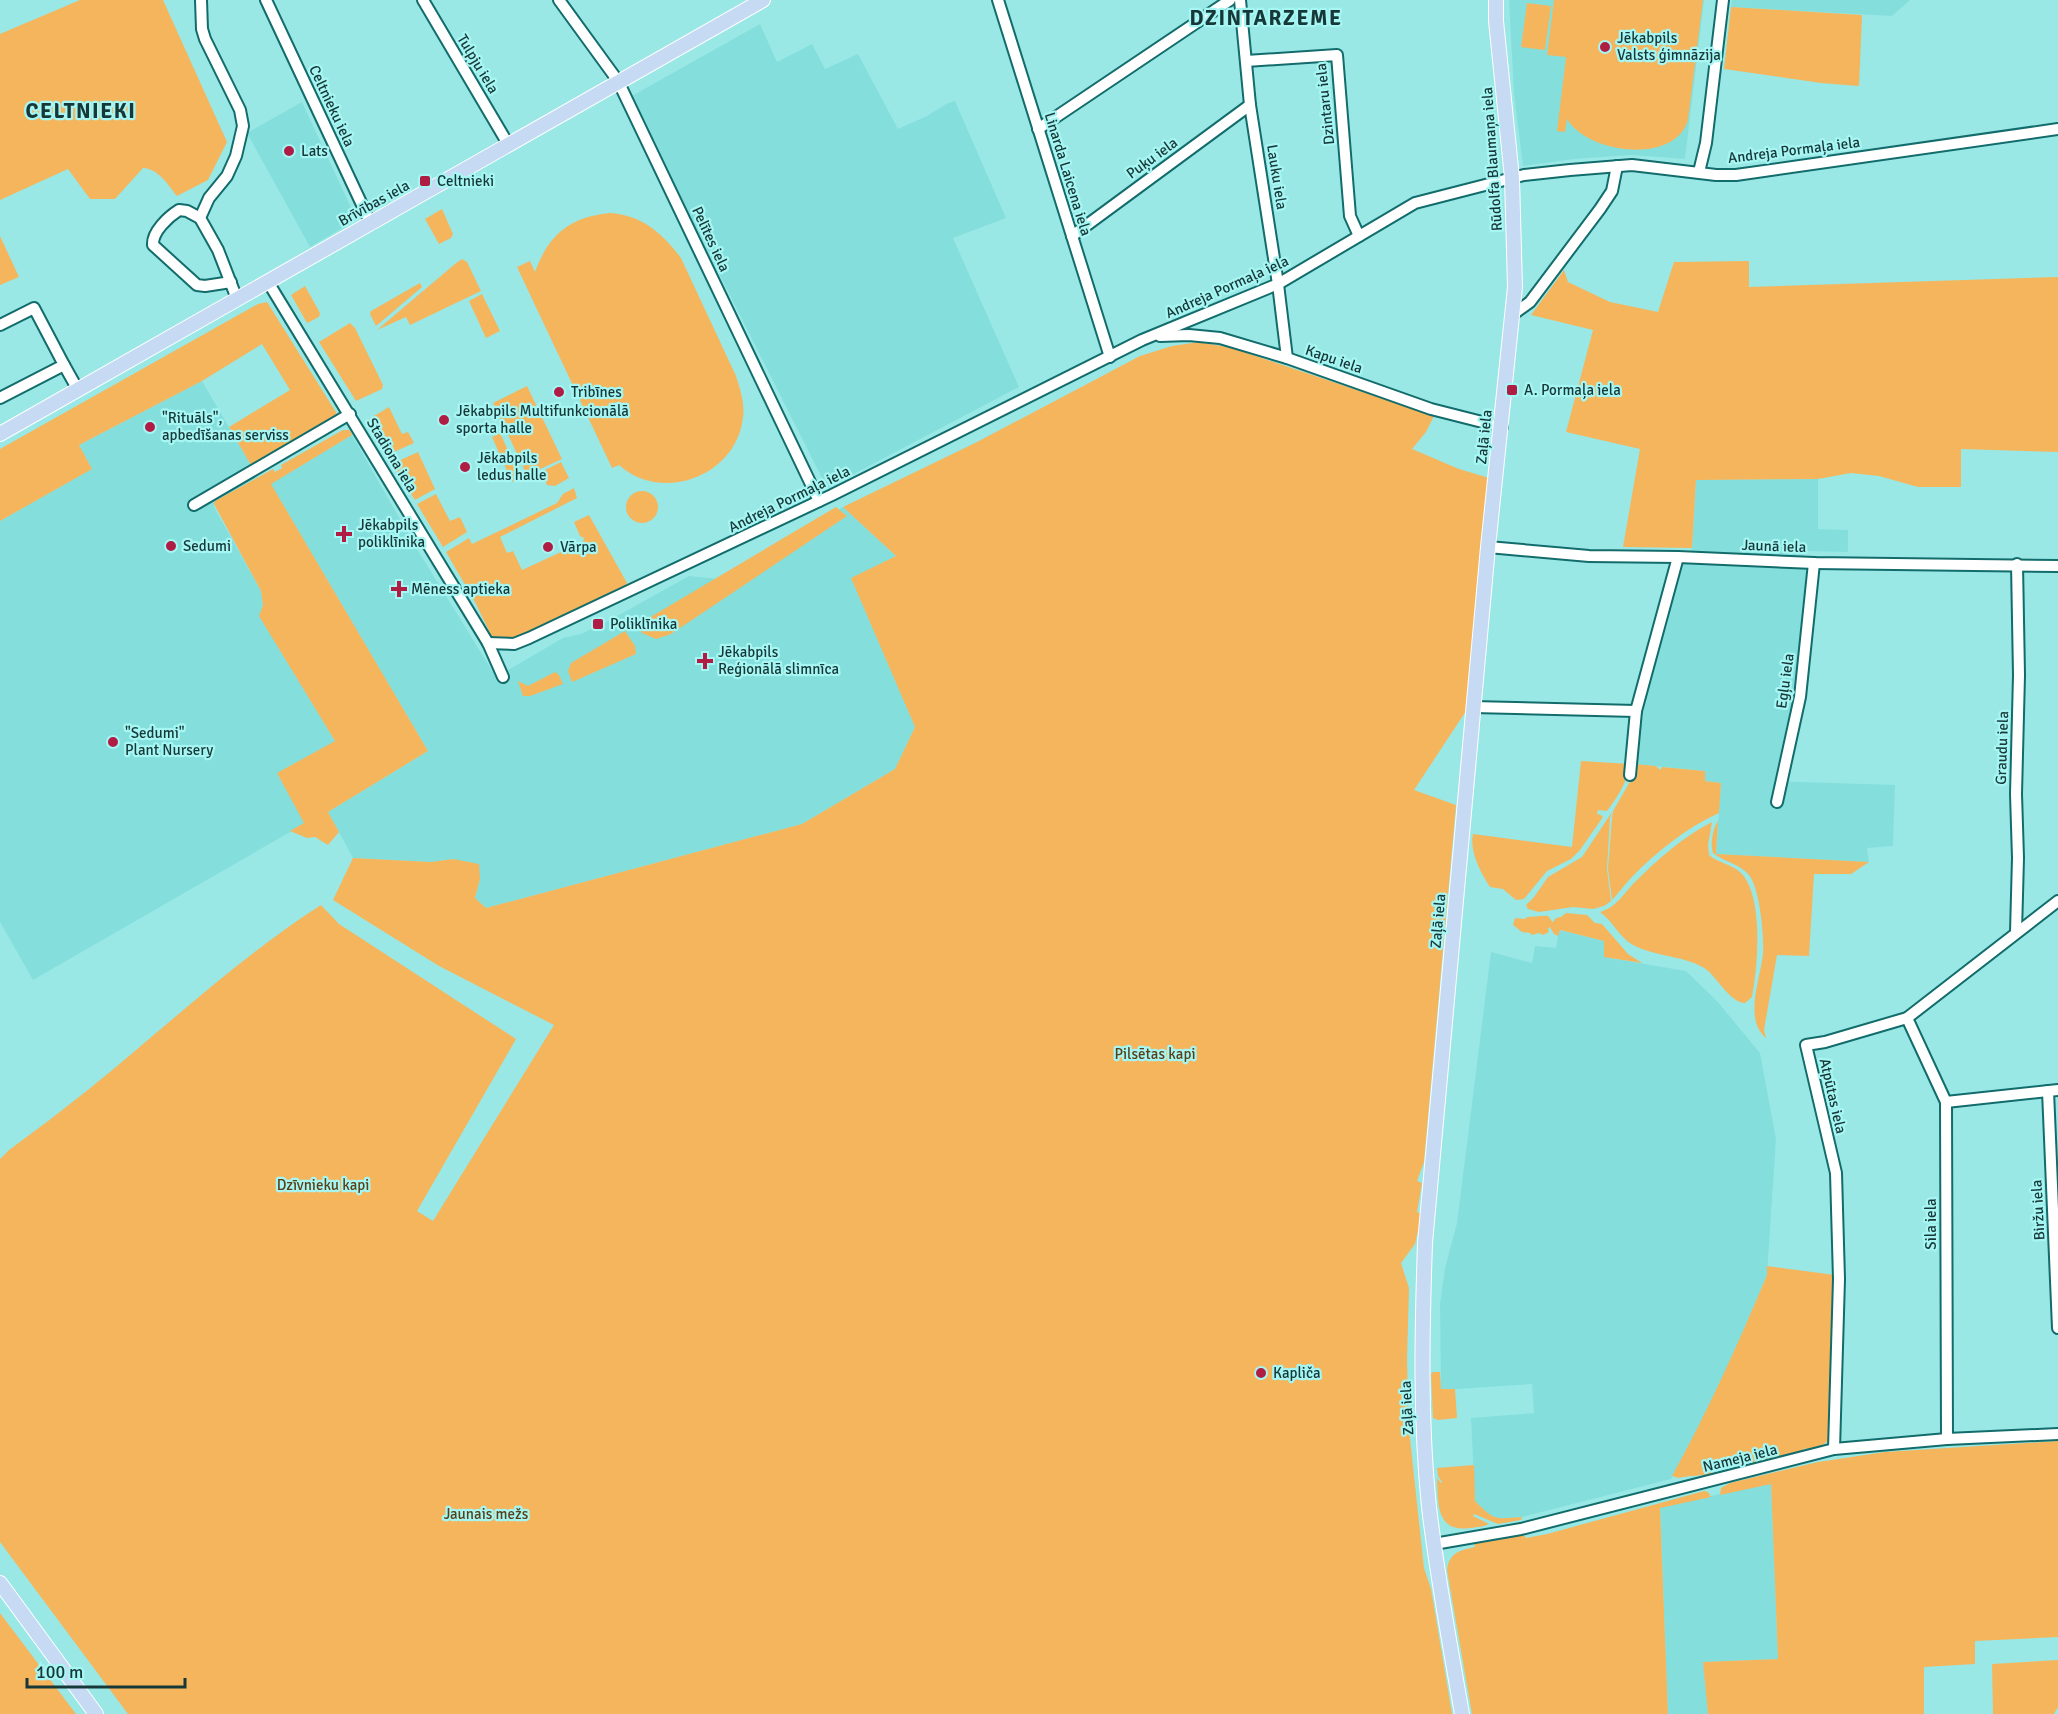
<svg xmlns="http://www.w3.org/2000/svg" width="2058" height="1714" font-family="Signika,sans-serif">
  <rect width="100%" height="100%" fill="#99e8e6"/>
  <g fill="#84dfdc">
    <path d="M1509,0H1704L1685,159L1632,155L1575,159L1523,166L1514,94Z"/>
    <path d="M1732,0H1910L1892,16L1731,7Z"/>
    <path d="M760,24L777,62L812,44L825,69L858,54L898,129L927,116L946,104L955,101L1006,218L953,238L1019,387L827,488L630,97Z"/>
    <path d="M302,102L353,212L354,218L351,223L310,247L247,133Z"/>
    <path d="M202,381L258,477L215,501L214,507L261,591L263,605L260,616L335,741L304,824L33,980L0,922V521L91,469L79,445Z"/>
    <path d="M352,435L417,549L496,677L563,638L581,634L610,620L689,576L719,579L843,507L896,556L852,579L915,727L895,769L802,824L486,908L475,898L480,879L453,859L431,862L353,858L328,812L428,751L270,483Z"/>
    <path d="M1818,479V529L1848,530V552L1804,551L1806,572L1803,656L1774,781L1895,785L1893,846L1867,848L1869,862L1716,854L1721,783L1705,781V771L1634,764L1639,714L1651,664L1667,626L1675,580L1692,548L1696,480Z"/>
    <path d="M1559,930L1604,941V957L1686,971L1717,1001L1760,1053L1776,1139L1767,1275L1740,1339L1706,1414L1671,1479L1522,1517L1496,1519L1489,1516L1475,1501L1471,1418L1534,1413L1532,1384L1441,1390L1440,1304L1445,1268L1457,1223L1491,952L1532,963L1535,946L1556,948Z"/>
    <path d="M1771,1483L1778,1659L1704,1662L1708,1714H1668L1660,1507Z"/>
  </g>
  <g fill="#f5b55d">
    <path d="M80,0H163L227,142L208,180L177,196C168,185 159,169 143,168L115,199H90L68,169L0,200V34Z"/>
    <path d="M1554,0H1703L1688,120C1675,165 1588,154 1567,119L1565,132L1557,131L1566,57L1547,55Z"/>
    <path d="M1527,3L1551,6L1545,50L1521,47Z"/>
    <path d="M1731,7L1862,15L1859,86L1821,83L1724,69Z"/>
    <path d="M442,209L453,234L451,238L439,244L425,219Z"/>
    <path d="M610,213C642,215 662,233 681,258L736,376C740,389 745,403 743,417C737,476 662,504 619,465L612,468L517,267L530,261L535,272C549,234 570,217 610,213Z"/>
    <path d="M0,236L19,277L0,285Z"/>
    <path d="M462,259L467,262L481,291L410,325L406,317L377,330L455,264Z"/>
    <path d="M1749,261V287L2058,277V452L1961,449V487H1918L1879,476L1851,473L1818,479L1696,480L1692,548L1623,547L1640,449L1566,432L1593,330L1531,315L1564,270L1568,282L1610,302L1658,312L1674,262Z"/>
    <path d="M420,283L422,287L376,326L370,314L371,311Z"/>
    <path d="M305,286L320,313L319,317L307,323L291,295Z"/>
    <path d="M482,294L500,331L486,338L469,301Z"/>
    <path d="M267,302L339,417L252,467L229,427L290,390L262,344L202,381L79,445L92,469L0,521V449L258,304Z"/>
    <path d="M350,323L355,328L383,385L382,389L356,401L319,342Z"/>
    <path d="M1199,342L1232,348L1434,416L1426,432L1412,449L1459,469L1489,478L1466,711L1414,790L1456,805L1424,1162L1417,1181L1422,1183L1417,1212L1422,1214L1415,1244L1401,1263L1409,1288L1407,1360L1409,1429L1424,1568L1431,1589L1452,1714H128L0,1542V1159L9,1150C36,1130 63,1110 89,1089C166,1027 237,959 321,905L339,924L516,1039L417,1211L433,1221L554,1025L439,966L333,900L353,858L431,862L453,859L479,864L480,879L475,898L486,908L802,824L895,769L915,727L851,578L896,556L843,507L977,442L1140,356L1172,346Z"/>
    <path d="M527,386L562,459L527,475L493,403Z"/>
    <path d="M389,407L402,434L408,432L414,443L387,455L366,421Z"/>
    <path d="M343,430H350L352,435L271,484L428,751L328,812L339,832L328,845L315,837L307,838L290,831L304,823L277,773L335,741L259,616L263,605L261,591L214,504L215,501L273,469L275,472L282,468L281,465Z"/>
    <path d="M500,433L520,476L512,482L492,437Z"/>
    <path d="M418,452L435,489L415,500L392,464Z"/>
    <path d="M561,462L569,478L555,486L547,485L541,472Z"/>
    <path d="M574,488L577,498L500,537L507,553L513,551L522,570L583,542L584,538L580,536L574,522L589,515L627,583L625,586L522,635C513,639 501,642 492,637L475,602L446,552L469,538L472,544L557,503L563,494Z"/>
    <circle cx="642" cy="507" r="16"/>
    <path d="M436,494L450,521L460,517L467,532L443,547L417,504Z"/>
    <path d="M836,507L847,516L671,634L656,639L642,633L639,625L642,622Z"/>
    <path d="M625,631L635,646L636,654L572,682L568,671L571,663Z"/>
    <path d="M555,672L559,675L563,684L530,696H523L518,681L528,686Z"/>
    <path d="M1581,761L1630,764C1627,783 1618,796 1607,811L1598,810L1597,814L1601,815L1603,817L1580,850L1571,859L1547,871L1524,899L1516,900L1503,889L1490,887C1481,873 1469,851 1473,834L1572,847Z"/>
    <path d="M1634,764L1656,766L1660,770L1662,767L1705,771V781L1721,783L1719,813C1686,828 1656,852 1631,878C1624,885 1619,893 1612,900L1608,869L1612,818L1613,811L1631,780Z"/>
    <path d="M1612,812L1610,818L1607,869L1611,901L1604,906L1593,909L1573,907L1539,912L1528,909L1526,905L1534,897L1548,877L1582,857Z"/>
    <path d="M1718,821L1716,854L1869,862L1851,874H1814L1809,956L1777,955L1764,1030L1766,1038C1743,1019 1761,978 1763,953C1764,934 1760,890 1749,875C1740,864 1724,862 1713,853C1710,844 1713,828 1718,821Z"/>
    <path d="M1712,822L1708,845L1709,855C1718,863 1732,864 1741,873C1764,896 1758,968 1752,997L1745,1003C1731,1003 1718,979 1707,970C1689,956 1655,957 1633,945C1619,937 1613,921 1600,912C1617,907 1623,894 1635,882C1657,860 1684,836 1712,822Z"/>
    <path d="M1566,913L1587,915L1595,923L1602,924L1628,954L1642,963L1604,957V941L1560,930L1558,936L1554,934L1550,927L1548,929L1549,932L1543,935L1539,933L1532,935L1530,933L1522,932L1513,925L1515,918L1525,919L1527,917C1531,917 1546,915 1548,916C1550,918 1551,921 1553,922L1556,918L1561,917Z"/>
    <path d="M1767,1266L1835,1275L1831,1439L1821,1446L1807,1450L1804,1448L1803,1451L1721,1469L1716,1467L1712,1474C1700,1476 1690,1475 1679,1478L1672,1476C1708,1411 1738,1344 1767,1275Z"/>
    <path d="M1433,1372H1440L1441,1389H1455L1457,1418L1438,1420L1433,1418L1431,1374Z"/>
    <path d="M2058,1441V1637L1975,1641V1664L1924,1667V1714H1708L1703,1662L1778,1659L1771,1484L1720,1495L1721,1488L1730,1483L1818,1462L1885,1452Z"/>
    <path d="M1474,1465L1475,1501C1495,1521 1494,1519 1522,1517L1521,1520L1498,1524L1474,1514L1473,1516L1489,1524C1483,1527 1477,1527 1470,1528C1436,1533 1438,1503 1437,1478L1441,1483L1442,1482L1438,1476L1437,1468Z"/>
    <path d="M1704,1491L1708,1492L1711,1497L1660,1508L1668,1714H1472L1447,1570C1449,1553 1460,1550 1475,1547L1474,1543L1524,1535L1526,1538L1547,1534Z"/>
    <path d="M0,1613L76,1714H0Z"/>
    <path d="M2058,1660V1707L2054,1714H1993L1992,1664Z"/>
  </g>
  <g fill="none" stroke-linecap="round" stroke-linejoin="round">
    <defs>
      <g id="minor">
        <path d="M201,0L202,29L205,39L240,110L243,126L236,156L227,176L209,198L200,218L218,250L237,299"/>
        <path d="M266,0L371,224"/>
        <path d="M423,0L508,144"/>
        <path d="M559,0L618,81L819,501"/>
        <path d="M998,0L1110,357"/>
        <path d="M1240,0L1250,105L1278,284L1287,358"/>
        <path d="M1246,61L1337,55L1350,216L1359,236"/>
        <path d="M1038,129L1230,0"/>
        <path d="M1699,172L1706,143L1723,0"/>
        <path d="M200,218L187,211L179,210C168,217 152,232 153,245L197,285L205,286L231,282"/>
        <path d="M1072,236L1250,105"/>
        <path d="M268,282L488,643L503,677"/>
        <path d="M1512,315L1530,302L1600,209L1612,191L1617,166"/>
        <path d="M0,325L34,308L64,365L0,398"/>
        <path d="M1160,336L1189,335L1220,338L1287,358L1431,409L1502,427"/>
        <path d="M64,365L78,390"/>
        <path d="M194,505L350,414"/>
        <path d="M1488,547L1589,556L1678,557L1814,563L2058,566"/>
        <path d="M488,643L514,644L529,638L832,495L1142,340L1278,284L1415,203L1524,175L1570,170L1632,165L1716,175H1736L2058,129"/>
        <path d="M1473,707L1636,711L1678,557"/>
        <path d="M1630,775L1636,711"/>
        <path d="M1777,802L1800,697L1814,563"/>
        <path d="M2016,932L2018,858L2016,794L2019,675L2017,564"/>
        <path d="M1907,1018L1946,1102L1947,1439"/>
        <path d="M2048,1091L2058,1328"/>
        <path d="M1946,1102L2058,1090"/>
        <path d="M1834,1449L1839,1279L1836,1173L1806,1045L1825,1042L1907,1018L2058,901"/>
        <path d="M1434,1544L1521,1529L1834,1449L1947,1439L2058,1434"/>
      </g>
      <g id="major">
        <path d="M0,434L763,0"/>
        <path d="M0,1583L96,1714"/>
        <path d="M1462,1714C1450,1645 1437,1576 1429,1507C1420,1419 1422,1331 1425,1243L1488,547L1515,287L1512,178L1496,21V0"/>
      </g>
    </defs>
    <use href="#minor" stroke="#126c6b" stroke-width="14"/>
    <use href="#major" stroke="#fff" stroke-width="16"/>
    <use href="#minor" stroke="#fff" stroke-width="10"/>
    <use href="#major" stroke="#c6daf3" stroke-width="14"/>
  </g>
  <g fill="#b01d44" stroke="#a6f6f3" stroke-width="2">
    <circle cx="1605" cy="47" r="6"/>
    <circle cx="289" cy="151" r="6"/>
    <rect x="419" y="175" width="12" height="12" rx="3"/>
    <rect x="1506" y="384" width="12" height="12" rx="3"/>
    <circle cx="559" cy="392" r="6"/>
    <circle cx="444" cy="420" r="6"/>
    <circle cx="150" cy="427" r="6"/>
    <circle cx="465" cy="467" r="6"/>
    <path d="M341 525h6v6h6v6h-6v6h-6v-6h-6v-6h6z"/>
    <circle cx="171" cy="546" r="6"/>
    <circle cx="548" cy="547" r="6"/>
    <path d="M396 580h6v6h6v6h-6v6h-6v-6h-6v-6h6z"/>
    <rect x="592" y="618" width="12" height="12" rx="3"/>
    <path d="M702 652h6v6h6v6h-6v6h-6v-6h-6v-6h6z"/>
    <circle cx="113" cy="742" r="6"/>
    <circle cx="1261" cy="1373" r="6"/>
  </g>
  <g text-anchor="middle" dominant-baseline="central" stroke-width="4.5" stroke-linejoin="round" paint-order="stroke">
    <g font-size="15" fill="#173838" stroke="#a6f6f3" text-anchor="start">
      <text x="1617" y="38">Jēkabpils<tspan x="1617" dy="17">Valsts ģimnāzija</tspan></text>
      <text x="301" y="151">Lats</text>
      <text x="437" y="181">Celtnieki</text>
      <text x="1524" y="390">A. Pormaļa iela</text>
      <text x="571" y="392">Tribīnes</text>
      <text x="456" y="411">Jēkabpils Multifunkcionālā<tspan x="456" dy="17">sporta halle</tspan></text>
      <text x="162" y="418">"Rituāls",<tspan x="162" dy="17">apbedīšanas serviss</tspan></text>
      <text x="477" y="458">Jēkabpils<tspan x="477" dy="17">ledus halle</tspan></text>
      <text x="358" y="525">Jēkabpils<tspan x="358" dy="17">poliklīnika</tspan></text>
      <text x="183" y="546">Sedumi</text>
      <text x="560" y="547">Vārpa</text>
      <text x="411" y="589">Mēness aptieka</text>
      <text x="610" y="624">Poliklīnika</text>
      <text x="718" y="652">Jēkabpils<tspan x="718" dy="17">Reģionālā slimnīca</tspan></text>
      <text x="125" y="733">"Sedumi"<tspan x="125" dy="17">Plant Nursery</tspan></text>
      <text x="1273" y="1373">Kapliča</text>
    </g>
    <g font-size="15" fill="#173838" stroke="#a6f6f3">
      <text transform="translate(478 64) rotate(59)">Tulpju iela</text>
      <text transform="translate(1325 104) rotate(-96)">Dzintaru iela</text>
      <text transform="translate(332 106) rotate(65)">Celtnieku iela</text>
      <text transform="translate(1794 150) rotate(-7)">Andreja Pormaļa iela</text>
      <text transform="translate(1152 158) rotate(-36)">Puķu iela</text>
      <text transform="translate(1492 159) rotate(-94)">Rūdolfa Blaumaņa iela</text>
      <text transform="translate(1068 174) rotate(73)">Linarda Laicena iela</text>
      <text transform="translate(1277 177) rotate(81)">Lauku iela</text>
      <text transform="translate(374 203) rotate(-29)">Brīvības iela</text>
      <text transform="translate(711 239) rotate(65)">Pelītes iela</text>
      <text transform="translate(1227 287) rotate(-24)">Andreja Pormaļa iela</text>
      <text transform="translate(1334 359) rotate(19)">Kapu iela</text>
      <text transform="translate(1484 437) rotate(-84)">Zaļā iela</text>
      <text transform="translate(392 455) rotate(59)">Stadiona iela</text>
      <text transform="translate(789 499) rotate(-26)">Andreja Pormaļa iela</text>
      <text transform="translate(1774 546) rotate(2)">Jaunā iela</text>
      <text transform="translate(1785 681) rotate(-82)">Egļu iela</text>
      <text transform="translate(2002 748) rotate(-88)">Graudu iela</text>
      <text transform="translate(1438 921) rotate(-85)">Zaļā iela</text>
      <text transform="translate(1833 1096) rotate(77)">Atpūtas iela</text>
      <text transform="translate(2038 1210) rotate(-93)">Biržu iela</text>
      <text transform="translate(1931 1224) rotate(-90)">Sila iela</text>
      <text transform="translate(1407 1408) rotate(-93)">Zaļā iela</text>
      <text transform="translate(1740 1458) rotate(-14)">Nameja iela</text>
    </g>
    <g font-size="15" fill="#5a3e15" stroke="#a6f6f3">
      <text x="1155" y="1054">Pilsētas kapi</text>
      <text x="323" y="1185">Dzīvnieku kapi</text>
      <text x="486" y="1514">Jaunais mežs</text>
    </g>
    <g font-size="21" font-weight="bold" letter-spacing="1.5" fill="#173838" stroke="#a6f6f3">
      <text x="1266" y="18">DZINTARZEME</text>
      <text x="81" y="111">CELTNIEKI</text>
    </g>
  </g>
  <path d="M27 1678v9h158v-9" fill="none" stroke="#173838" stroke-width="3"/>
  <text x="36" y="1678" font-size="18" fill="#173838" stroke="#a6f6f3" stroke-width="4.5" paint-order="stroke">100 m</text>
</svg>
